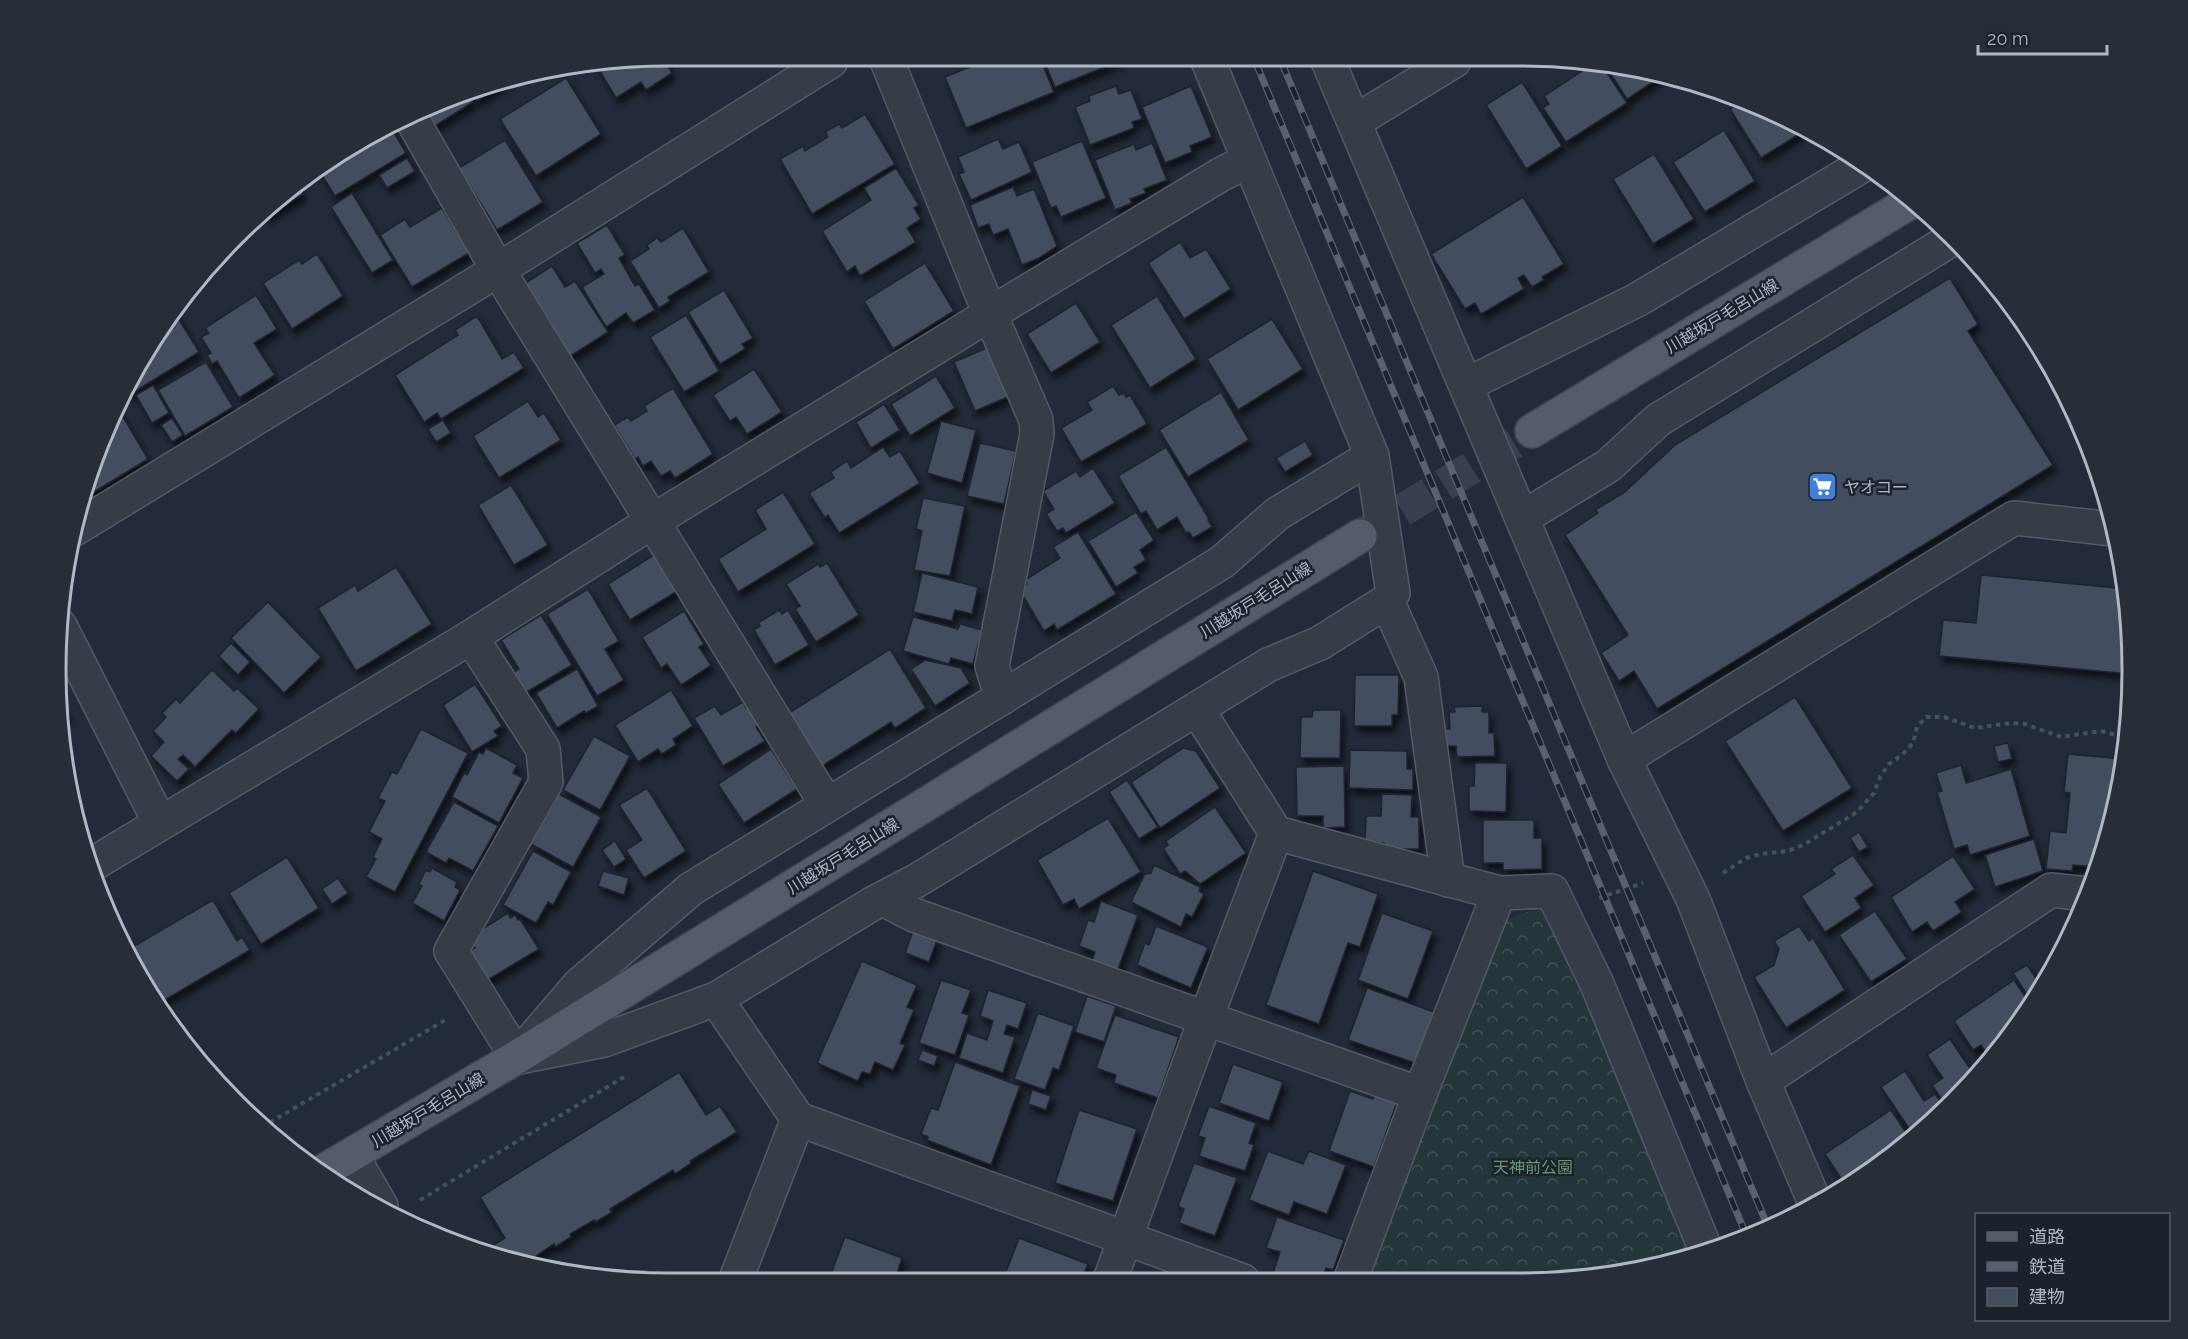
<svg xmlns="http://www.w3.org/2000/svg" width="2188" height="1339" font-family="Raleway,'Noto Sans JP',sans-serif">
  <defs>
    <pattern id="forest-crowns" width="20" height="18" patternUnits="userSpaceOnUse" patternTransform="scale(1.5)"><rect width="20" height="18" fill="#23373a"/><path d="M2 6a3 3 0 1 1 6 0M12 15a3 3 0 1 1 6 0" fill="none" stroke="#405255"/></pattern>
    <filter id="shadow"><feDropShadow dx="3.5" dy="6" stdDeviation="3" flood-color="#0009"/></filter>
  </defs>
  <rect width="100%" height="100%" fill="#212b39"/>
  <path fill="url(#forest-crowns)" d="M1537,908L1549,913L1695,1255L1559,1282L1366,1281L1502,922Z"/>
  <g fill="#424e5e" stroke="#1c2430" stroke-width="1.5" filter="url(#shadow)">
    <path d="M594,61H665L672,73L646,90L641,82L616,98Z"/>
    <path d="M984,61H1041L1054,92L966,128L945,77Z"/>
    <path d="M1044,61H1120L1055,87Z"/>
    <path d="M1597,61H1599L1627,103L1566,142L1543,108L1549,104L1544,96Z"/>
    <path d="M1603,62L1660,77L1627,99Z"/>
    <path d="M566,78L601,134L536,176L500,119Z"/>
    <path d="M511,79L477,101L470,89L472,88Z"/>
    <path d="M1522,82L1562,146L1526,169L1486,105Z"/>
    <path d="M1116,86L1119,94L1131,90L1142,119L1132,122L1134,128L1090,145L1075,107L1090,101L1089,96Z"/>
    <path d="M1191,86L1212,137L1190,146L1192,152L1165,163L1142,107Z"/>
    <path d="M466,91L473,102L430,129L418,110Z"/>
    <path d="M1745,100L1753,102L1804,131L1761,158L1730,109Z"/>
    <path d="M865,114L895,164L812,214L780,159L803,146L805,151L828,137L825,132L839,124L842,128Z"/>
    <path d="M389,124L406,153L335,196L318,169Z"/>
    <path d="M1724,130L1755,181L1705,212L1673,162Z"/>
    <path d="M998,139L1003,149L1019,142L1032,172L971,200L959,174L964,172L958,157Z"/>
    <path d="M505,140L543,202L497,230L459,168Z"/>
    <path d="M1082,141L1106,198L1061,217L1056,206L1051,208L1032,162Z"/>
    <path d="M1152,143L1167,180L1144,189L1146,193L1130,199L1132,203L1115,210L1095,160L1134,144L1136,150Z"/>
    <path d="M1654,154L1694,219L1653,244L1613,179Z"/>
    <path d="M407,158L415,171L387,188L379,175Z"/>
    <path d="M896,168L919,205L914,208L921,219L907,228L916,242L860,276L855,266L847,272L822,231L871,200L864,188Z"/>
    <path d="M296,182L303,194L267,217L263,211Z"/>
    <path d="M1013,187L1017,196L1034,189L1057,246L1039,258L1022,265L1008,229L993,235L989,224L978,228L970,205Z"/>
    <path d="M352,193L393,260L372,273L331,207Z"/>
    <path d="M1523,197L1564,264L1542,277L1544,280L1532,287L1524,275L1518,278L1524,289L1481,314L1475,303L1465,309L1431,254Z"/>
    <path d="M442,208L469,253L412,287L380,235L405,219L410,227Z"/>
    <path d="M607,225L625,255L619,258L635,286L639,284L655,310L633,323L626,313L606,327L582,287L604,274L601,269L595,273L577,243Z"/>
    <path d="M683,228L709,272L668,297L670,301L659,308L630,261L649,249L647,245L657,238L661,242Z"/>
    <path d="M1180,242L1190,258L1206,249L1231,289L1184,319L1148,263Z"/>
    <path d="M317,254L343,296L292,329L263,283L299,260L302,264Z"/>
    <path d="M925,263L954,311L893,349L864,301Z"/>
    <path d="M552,266L565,287L575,281L608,332L569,357L524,284Z"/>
    <path d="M1950,278L1978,324L1968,331L2053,465L1657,709L1634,671L1619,681L1601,653L1628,635L1565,535L1598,513L1595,510L1625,492L1675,445Z"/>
    <path d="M724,290L753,338L742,344L745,349L720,364L688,312Z"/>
    <path d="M256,295L277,329L254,343L275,375L239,398L217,361L212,364L207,355L211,353L201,337L209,333L205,328Z"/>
    <path d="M1157,296L1196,359L1150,388L1111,325Z"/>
    <path d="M1076,303L1100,342L1051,373L1027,334Z"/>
    <path d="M175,313L199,352L129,395L127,393L159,328L168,317Z"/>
    <path d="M686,315L719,371L684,392L650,337Z"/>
    <path d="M477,316L502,359L514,352L524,368L441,419L437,413L424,422L395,375L458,335L455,330Z"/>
    <path d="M1272,319L1303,369L1238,410L1207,359Z"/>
    <path d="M989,347L1010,396L975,411L954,362Z"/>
    <path d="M206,362L233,407L185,436L158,390Z"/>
    <path d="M754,369L782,412L747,434L736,417L730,421L713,395Z"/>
    <path d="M936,376L955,408L910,436L891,404Z"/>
    <path d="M153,385L169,413L152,423L136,395Z"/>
    <path d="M1113,386L1119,395L1124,393L1126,397L1130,395L1147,424L1081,462L1061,428L1092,410L1087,402Z"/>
    <path d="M673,388L713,454L675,478L670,471L661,476L651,461L643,466L638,457L635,459L614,425L628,417L631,421L647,411L644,406Z"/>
    <path d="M1221,392L1249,440L1188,477L1159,430Z"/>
    <path d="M528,401L538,417L544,413L561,440L499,478L473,436Z"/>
    <path d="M884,404L900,430L871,448L856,422Z"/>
    <path d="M119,410L148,459L81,500L88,472Z"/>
    <path d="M172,418L183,435L172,442L161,425Z"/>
    <path d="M443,420L451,433L436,442L428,429Z"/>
    <path d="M941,421L976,430L962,483L927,473Z"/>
    <path d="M1305,441L1313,455L1285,472L1276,458Z"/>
    <path d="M980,443L1016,451L1004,504L967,496Z"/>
    <path d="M883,447L890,457L900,451L920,483L839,533L828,515L825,518L809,493L834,478L831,472L847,461L851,468Z"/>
    <path d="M1166,447L1209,519L1208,520L1212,527L1193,538L1189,532L1186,533L1177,517L1157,530L1146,511L1141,514L1118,476Z"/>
    <path d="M1093,468L1115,503L1066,533L1063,528L1057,531L1046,514L1054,509L1043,491L1076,471L1080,477Z"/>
    <path d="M511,485L548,545L514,565L478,505Z"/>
    <path d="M783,492L815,544L738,592L718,559L766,529L755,510Z"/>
    <path d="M923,498L965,506L950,576L914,570L922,531L916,529Z"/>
    <path d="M1136,512L1154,540L1140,550L1146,560L1134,567L1138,573L1116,587L1088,541Z"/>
    <path d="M1078,532L1116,594L1057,630L1054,624L1044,631L1019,589L1027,584L1025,580L1060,558L1053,547Z"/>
    <path d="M657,553L679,590L630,620L608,584Z"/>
    <path d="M827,563L859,615L816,642L795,609L800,606L786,584L818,564L820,567Z"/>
    <path d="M396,567L432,624L356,671L318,608L355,585L358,591Z"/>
    <path d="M922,573L978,587L972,614L955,610L952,621L913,612Z"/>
    <path d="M1981,575L2127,589L2130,674L1939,656L1943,620L1976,623Z"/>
    <path d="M588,589L619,641L605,649L624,680L597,696L547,614Z"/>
    <path d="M268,602L321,657L284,693L231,638Z"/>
    <path d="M779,610L782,614L788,610L809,645L775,665L754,630L760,626L758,623Z"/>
    <path d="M684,611L704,644L699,647L711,665L681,685L667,664L661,668L642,637Z"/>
    <path d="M541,615L572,665L525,693L513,673L519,669L501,640Z"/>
    <path d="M913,617L958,629L960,624L982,630L973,664L951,658L949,664L903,651Z"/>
    <path d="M231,643L250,662L238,675L219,656Z"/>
    <path d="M890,649L926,708L895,728L891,722L822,766L789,713Z"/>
    <path d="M925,660L961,668L970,683L935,706L911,669Z"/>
    <path d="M577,669L598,706L586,713L584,711L557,728L536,693Z"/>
    <path d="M212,670L234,691L237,688L259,709L236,733L232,730L195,767L183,755L178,759L189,769L177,781L151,756L164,742L153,731L166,717L162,713L176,699L180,703Z"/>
    <path d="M1355,675H1399L1398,715H1392V726H1354Z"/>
    <path d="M475,684L502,726L494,731L498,736L472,752L443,705Z"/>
    <path d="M671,690L693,726L673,739L676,745L662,754L658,749L638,762L615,725Z"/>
    <path d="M1795,697L1852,788L1783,831L1725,741Z"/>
    <path d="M58,700L68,718L59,724Z"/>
    <path d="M743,702L746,708L750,706L761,724L756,727L765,741L723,766L694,718L715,706L721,715Z"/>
    <path d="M1482,706V712H1489V733H1494L1495,756L1457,757L1456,746H1445L1444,729H1450L1449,712H1455L1454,707Z"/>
    <path d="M1313,710H1341L1340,758H1300L1301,717H1312Z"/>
    <path d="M421,729L468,753L395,892L366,877L376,859L373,857L382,839L369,832L385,801L378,798L392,772L397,774Z"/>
    <path d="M594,736L630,756L600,810L563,790Z"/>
    <path d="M2008,743L2012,759L1998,762L1994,746Z"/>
    <path d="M486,748L517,765L513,773L523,778L499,823L452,797L464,773L467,775L479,752L483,754Z"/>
    <path d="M1183,748L1196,751L1220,788L1160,828L1131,782Z"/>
    <path d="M771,749L797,789L744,823L718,784Z"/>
    <path d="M1350,750L1407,751V769H1413V790L1349,788Z"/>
    <path d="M2068,754L2123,759L2112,828L2097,867L2073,865L2072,871L2046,869L2050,831L2066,833L2070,793L2064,792Z"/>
    <path d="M1475,763H1507L1506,812L1469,811V786H1474Z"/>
    <path d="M1961,765L1966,783L2011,769L2030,836L1970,855L1967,845L1954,849L1937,792L1942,791L1936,773Z"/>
    <path d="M1344,766L1345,827L1323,828V816H1297L1296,767Z"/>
    <path d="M1127,780L1158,827L1139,839L1109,792Z"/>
    <path d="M647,788L686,851L644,878L626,850L642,840L619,805Z"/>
    <path d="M559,794L601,817L573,867L531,844Z"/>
    <path d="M1382,794L1412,795L1411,817H1419V849H1385L1384,843H1365L1366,816H1381Z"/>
    <path d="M454,802L498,826L473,871L449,858L446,863L426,852Z"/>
    <path d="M1215,807L1246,853L1200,884L1185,871L1180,874L1163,848L1168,845L1166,841Z"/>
    <path d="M1108,818L1141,872L1079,909L1074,899L1063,905L1037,860Z"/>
    <path d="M1483,820H1534V838H1542V869L1503,870V863H1483Z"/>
    <path d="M1859,832L1868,847L1859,852L1850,838Z"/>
    <path d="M2034,839L2043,871L1995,887L1985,855Z"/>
    <path d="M615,841L626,859L614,867L602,850Z"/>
    <path d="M533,851L571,872L553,905L548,902L536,923L503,905Z"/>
    <path d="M1853,855L1874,885L1855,898L1861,908L1825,932L1801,896L1835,874L1831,869Z"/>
    <path d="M1953,856L1975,889L1955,902L1962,912L1933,931L1927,922L1912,932L1891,897Z"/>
    <path d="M287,857L319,908L261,944L229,893Z"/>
    <path d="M1154,865L1200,887L1199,891L1204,894L1192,917L1186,914L1181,927L1131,902L1145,874L1151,873Z"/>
    <path d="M432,868L457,882L455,887L460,890L444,921L412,903L422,886L419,884L426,870L430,872Z"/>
    <path d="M603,871L629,878L624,895L598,886Z"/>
    <path d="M1313,871L1378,894L1360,947L1348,943L1319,1024L1266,1005Z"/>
    <path d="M338,878L348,893L332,904L322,889Z"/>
    <path d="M213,900L237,941L242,937L250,950L156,1005L129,949Z"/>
    <path d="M1101,901L1138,915L1117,972L1091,963L1095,952L1079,946L1088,920L1094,922Z"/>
    <path d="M1875,911L1907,959L1871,982L1839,935Z"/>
    <path d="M508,913L510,918L515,915L518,920L520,919L539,949L484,982L467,953L475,948L468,938Z"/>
    <path d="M1382,913L1433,931L1408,999L1358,980Z"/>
    <path d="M1156,926L1208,947L1191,988L1137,965L1145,943L1149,945Z"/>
    <path d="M1799,926L1809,941L1813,938L1845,990L1786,1028L1754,977L1774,965L1779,949L1774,941Z"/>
    <path d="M913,931L937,940L929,962L905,953Z"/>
    <path d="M862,961L917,985L907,1007L914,1010L900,1043L905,1045L893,1070L875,1062L870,1074L862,1072L858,1081L817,1063Z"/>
    <path d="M2027,965L2040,984L2026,993L2013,973Z"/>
    <path d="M941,980L971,990L962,1013L969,1015L955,1055L919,1043Z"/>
    <path d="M2014,980L2030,1004L2006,1043L1979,1072L1975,1066L1989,1057L1981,1045L1973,1050L1954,1021Z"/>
    <path d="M1367,988L1434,1012L1415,1063L1348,1040Z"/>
    <path d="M988,990L1027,1003L1018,1029L1007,1025L1004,1034L1015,1037L1003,1073L959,1058L967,1033L987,1040L993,1021L980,1016Z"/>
    <path d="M1087,996L1116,1006L1104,1042L1075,1032Z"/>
    <path d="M1038,1013L1074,1026L1059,1070L1053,1068L1045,1090L1014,1079Z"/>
    <path d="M1115,1015L1179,1037L1158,1098L1114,1083L1116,1075L1096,1068Z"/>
    <path d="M1950,1039L1975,1076L1950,1102L1949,1101L1945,1104L1932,1085L1943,1078L1927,1055Z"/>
    <path d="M197,1046L219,1084L191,1050Z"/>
    <path d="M922,1050L938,1056L934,1066L918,1060Z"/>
    <path d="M955,1062L1020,1086L991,1165L927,1140L928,1137L921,1134L931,1108L938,1110Z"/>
    <path d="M1233,1064L1283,1082L1269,1121L1219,1103Z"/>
    <path d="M1905,1071L1924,1101L1935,1094L1945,1108L1924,1131L1915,1137L1881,1087Z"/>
    <path d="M679,1072L706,1115L720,1106L737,1132L690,1161L691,1163L675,1174L673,1170L610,1209L612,1212L596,1222L594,1220L570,1234L571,1237L555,1247L554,1244L527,1262L494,1253L490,1247L505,1238L480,1197Z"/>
    <path d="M1032,1090L1051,1096L1046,1110L1028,1104Z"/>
    <path d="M1350,1091L1373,1099L1375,1094L1397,1102L1374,1167L1329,1151Z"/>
    <path d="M1209,1106L1256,1123L1249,1143L1254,1145L1245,1171L1199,1156L1205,1138L1198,1136Z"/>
    <path d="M1079,1110L1137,1129L1113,1201L1055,1183Z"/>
    <path d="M1891,1110L1911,1140L1846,1186L1825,1154Z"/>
    <path d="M1268,1151L1303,1164L1309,1151L1346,1165L1327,1214L1294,1202L1289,1215L1249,1200Z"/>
    <path d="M1194,1163L1237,1178L1215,1236L1179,1223L1184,1209L1178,1206Z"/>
    <path d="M1277,1217L1344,1240L1333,1270L1326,1268L1322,1281H1298L1273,1273L1280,1252L1266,1248Z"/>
    <path d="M845,1237L902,1258L895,1280L829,1279Z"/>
    <path d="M1019,1238L1088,1264L1081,1280H1003Z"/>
  </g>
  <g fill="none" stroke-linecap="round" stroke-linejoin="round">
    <path stroke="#36404e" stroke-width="33" stroke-dasharray="33 16" stroke-linecap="butt" d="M1360,536L1532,431"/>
    <defs>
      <g id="minor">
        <path d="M887,61L990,314L1036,420L1037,434L992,666L1002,698"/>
        <path d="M1328,61L1624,759L1693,899L1763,1081L1816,1205"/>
        <path d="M409,114L498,270L827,805"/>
        <path d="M1354,122L1454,61"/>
        <path d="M1466,385L1637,300L1863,165"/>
        <path d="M1522,518L1608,466L1658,420L1952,239"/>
        <path d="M73,530L498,270L831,61"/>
        <path d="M1387,601L1421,677L1448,880"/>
        <path d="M60,626L160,823"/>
        <path d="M471,637L543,749L546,782L451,951L517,1057"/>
        <path d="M1197,709L1276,833L1499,893L1552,891L1597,984L1707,1253"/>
        <path d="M1624,759L2014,518L2113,529"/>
        <path d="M88,867L471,637L653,521L990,314L1220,175L1249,160"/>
        <path d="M883,899L914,915L1420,1094"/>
        <path d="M716,999L798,1119L1243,1281"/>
        <path d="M524,1049L579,985L691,889L1222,562L1277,514L1372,456"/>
        <path d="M519,1057L604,1040L716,999L872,904L916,881L1268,665L1320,643L1387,601L1393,593L1372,456L1208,61"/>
        <path d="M1763,1081L2051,890L2087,894"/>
        <path d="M352,1156L381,1206"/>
        <path d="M736,1279L798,1119"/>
        <path d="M1110,1280L1206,1018L1276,833"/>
        <path d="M1350,1281L1420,1094L1499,893"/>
      </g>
      <g id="major">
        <path d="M1532,431L1912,201"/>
        <path d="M322,1172L517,1057L1360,536"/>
      </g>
    </defs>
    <use href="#minor" stroke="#525b67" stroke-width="36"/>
    <use href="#major" stroke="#3e4652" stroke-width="36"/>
    <g stroke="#415457" stroke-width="4" stroke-dasharray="4.5 4.5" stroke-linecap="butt">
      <path d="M1723,873L1746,858L1761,854L1788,851L1805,844L1857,812L1874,793L1880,777L1889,764L1903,754L1913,743L1917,727L1926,717H1944L1975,728L2011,723L2025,724L2061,737L2101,731L2127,738"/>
      <path d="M1599,898L1643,883"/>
      <path d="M262,1127L447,1019"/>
      <path d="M420,1200L624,1077"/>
    </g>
    <use href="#minor" stroke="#353d49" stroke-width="33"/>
    <use href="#major" stroke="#535c69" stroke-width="33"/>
    <defs>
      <g id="rail">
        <path d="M1255,61L1747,1237"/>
        <path d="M1281,61L1768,1227"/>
      </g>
    </defs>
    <use href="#rail" stroke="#576170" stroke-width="7"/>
    <use href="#rail" stroke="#1a222e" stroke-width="4.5" stroke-dasharray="14" stroke-linecap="butt"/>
  </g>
  <defs>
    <symbol id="supermarket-square" viewBox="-11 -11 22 22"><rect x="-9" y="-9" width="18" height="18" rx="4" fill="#3f7fe0" stroke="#1a222e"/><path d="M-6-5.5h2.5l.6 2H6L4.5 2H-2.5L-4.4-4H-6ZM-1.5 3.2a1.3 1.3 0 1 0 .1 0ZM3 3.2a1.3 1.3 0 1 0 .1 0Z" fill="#fff"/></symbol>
  </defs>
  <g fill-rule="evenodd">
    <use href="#supermarket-square" x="1806" y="470" width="33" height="33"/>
  </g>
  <g text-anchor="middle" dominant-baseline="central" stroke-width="5" stroke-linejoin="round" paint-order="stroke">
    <g font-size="16" fill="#afb8c5" stroke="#1a222e">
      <text transform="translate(1722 316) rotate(-31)">川越坂戸毛呂山線</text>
      <text transform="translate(1256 600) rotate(-32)">川越坂戸毛呂山線</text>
      <text transform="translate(843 856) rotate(-32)">川越坂戸毛呂山線</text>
      <text transform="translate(428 1110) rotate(-31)">川越坂戸毛呂山線</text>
    </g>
    <g font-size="16" fill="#afb8c5" stroke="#1a222e" text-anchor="start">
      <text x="1844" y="487">ヤオコー</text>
    </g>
    <g font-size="16" fill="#679672" stroke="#1a222e">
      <text x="1533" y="1167">天神前公園</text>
    </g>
  </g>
  <path d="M0 0H2188V1339H0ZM669 66H1519A603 603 0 0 1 2122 669V670A603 603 0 0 1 1519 1273H669A603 603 0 0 1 66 670V669A603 603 0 0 1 669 66Z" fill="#262e3a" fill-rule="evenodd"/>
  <path fill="none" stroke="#afb8c5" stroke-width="3" d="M669 66H1519A603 603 0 0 1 2122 669V670A603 603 0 0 1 1519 1273H669A603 603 0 0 1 66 670V669A603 603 0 0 1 669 66Z"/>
  <rect x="1975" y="1213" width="195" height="108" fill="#1a222e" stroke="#565e6a" stroke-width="1.5"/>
  <rect x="1987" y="1232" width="30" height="9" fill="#535c69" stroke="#565e6a" stroke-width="1.5"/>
  <text x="2029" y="1243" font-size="18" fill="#afb8c5">道路</text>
  <rect x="1987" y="1262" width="30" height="9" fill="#576170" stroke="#565e6a" stroke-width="1.5"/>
  <text x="2029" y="1273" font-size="18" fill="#afb8c5">鉄道</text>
  <rect x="1987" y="1288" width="30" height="18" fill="#424e5e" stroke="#565e6a" stroke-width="1.5"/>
  <text x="2029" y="1303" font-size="18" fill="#afb8c5">建物</text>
  <path d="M1978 45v9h129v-9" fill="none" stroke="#afb8c5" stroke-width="3"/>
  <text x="1987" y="45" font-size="18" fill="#afb8c5" stroke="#1a222e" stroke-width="4.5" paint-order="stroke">20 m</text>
</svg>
